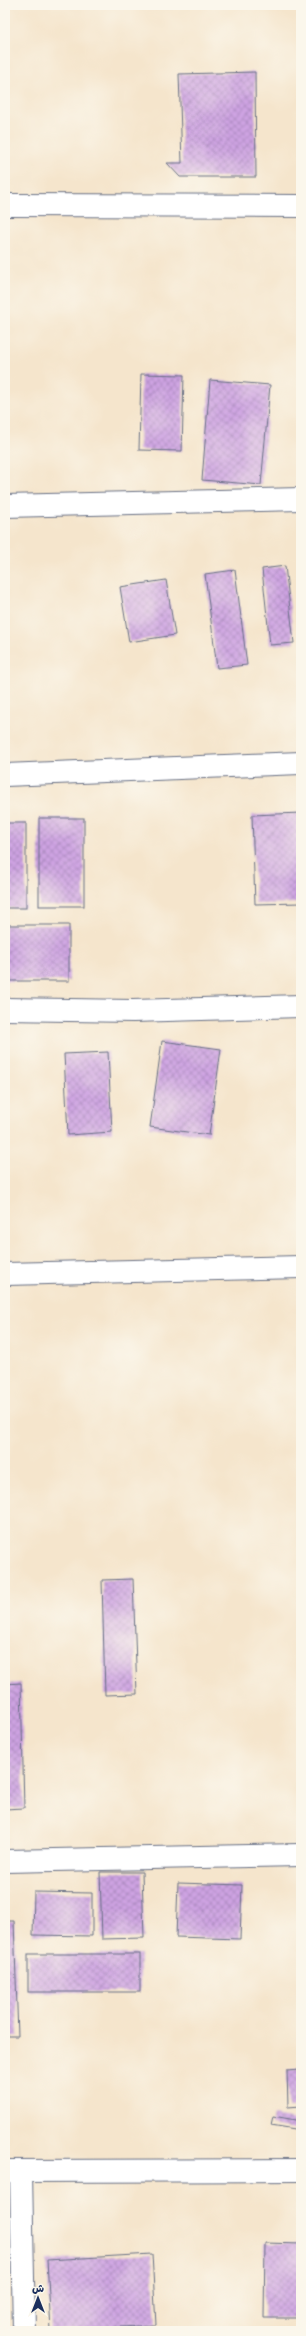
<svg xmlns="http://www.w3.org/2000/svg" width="306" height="2336" font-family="'Patrick Hand','Playpen Sans Arabic',sans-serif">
  <defs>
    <pattern id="building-cross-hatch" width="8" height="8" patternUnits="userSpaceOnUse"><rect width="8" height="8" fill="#cea3e2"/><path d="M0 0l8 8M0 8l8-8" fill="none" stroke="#a685ba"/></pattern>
  </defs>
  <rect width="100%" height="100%" fill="#fbf7ec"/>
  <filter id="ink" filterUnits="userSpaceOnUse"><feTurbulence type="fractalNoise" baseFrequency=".025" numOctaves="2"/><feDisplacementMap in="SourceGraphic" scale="8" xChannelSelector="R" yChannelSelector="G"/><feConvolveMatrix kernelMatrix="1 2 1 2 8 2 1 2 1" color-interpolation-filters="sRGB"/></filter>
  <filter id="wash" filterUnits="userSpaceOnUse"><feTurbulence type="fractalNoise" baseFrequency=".012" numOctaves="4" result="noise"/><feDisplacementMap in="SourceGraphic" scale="16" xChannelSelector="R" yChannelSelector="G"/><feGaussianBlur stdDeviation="0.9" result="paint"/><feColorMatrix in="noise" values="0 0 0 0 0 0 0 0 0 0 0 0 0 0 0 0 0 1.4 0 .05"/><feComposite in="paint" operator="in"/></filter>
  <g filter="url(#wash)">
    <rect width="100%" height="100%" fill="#f5e5cc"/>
    <g id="blocks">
      <g fill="url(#building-cross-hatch)">
        <path d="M255,72L256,177H180L167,163H182L179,74Z"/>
        <path d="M141,374L184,375L182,451L139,450Z"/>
        <path d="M210,380L270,385L261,485L202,480Z"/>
        <path d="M285,566L294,643L270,645L262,569Z"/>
        <path d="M235,570L247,665L217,668L205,574Z"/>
        <path d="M166,580L175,635L129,642L120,587Z"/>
        <path d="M301,813V903L255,904L252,815Z"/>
        <rect x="39" y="818" width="45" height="88"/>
        <rect x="5" y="823" width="21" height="85"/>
        <rect x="5" y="925" width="64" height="56"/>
        <path d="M162,1041L221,1049L209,1135L150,1127Z"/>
        <path d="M108,1052L112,1132L68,1135L64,1054Z"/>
        <path d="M133,1579L137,1694L105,1695L102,1580Z"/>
        <path d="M21,1683L24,1808L5,1809V1684Z"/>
        <path d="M100,1872H142L144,1938L102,1939Z"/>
        <path d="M178,1883L242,1885L240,1939L176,1937Z"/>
        <path d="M34,1892L92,1893V1936L33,1935Z"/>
        <path d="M5,1921H14L18,2036H5Z"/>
        <rect x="28" y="1954" width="112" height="38"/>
        <path d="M301,2069V2106L288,2107L287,2070Z"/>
        <path d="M273,2116L301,2121V2130L271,2125Z"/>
        <path d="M265,2243L301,2244V2318H264Z"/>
        <path d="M152,2254L156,2325L51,2331L47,2260Z"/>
      </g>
    </g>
  </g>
  <g filter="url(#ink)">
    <use href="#blocks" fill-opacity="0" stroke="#676f84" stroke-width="1"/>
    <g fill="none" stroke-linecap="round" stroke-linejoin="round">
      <defs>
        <g id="street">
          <path d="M5,205L301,206"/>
          <path d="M5,506L301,499"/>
          <path d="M5,775L301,763"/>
          <path d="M5,1009L133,1011L301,1006"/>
          <path d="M5,1274L301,1267"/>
          <path d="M5,1861L301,1855"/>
          <path d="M5,2171L301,2170"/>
          <path d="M21,2172L24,2331"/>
        </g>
      </defs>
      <use href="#street" stroke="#676f84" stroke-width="24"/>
      <use href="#street" stroke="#fff" stroke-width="22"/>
    </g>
  </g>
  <rect width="306" height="2336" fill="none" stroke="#fbf7ec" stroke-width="20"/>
  <g transform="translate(38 2298)" stroke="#fbf7ec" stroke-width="3" paint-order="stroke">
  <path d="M0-3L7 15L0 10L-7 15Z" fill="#1b2f5e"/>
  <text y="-6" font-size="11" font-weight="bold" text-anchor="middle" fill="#1b2f5e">ش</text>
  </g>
</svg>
